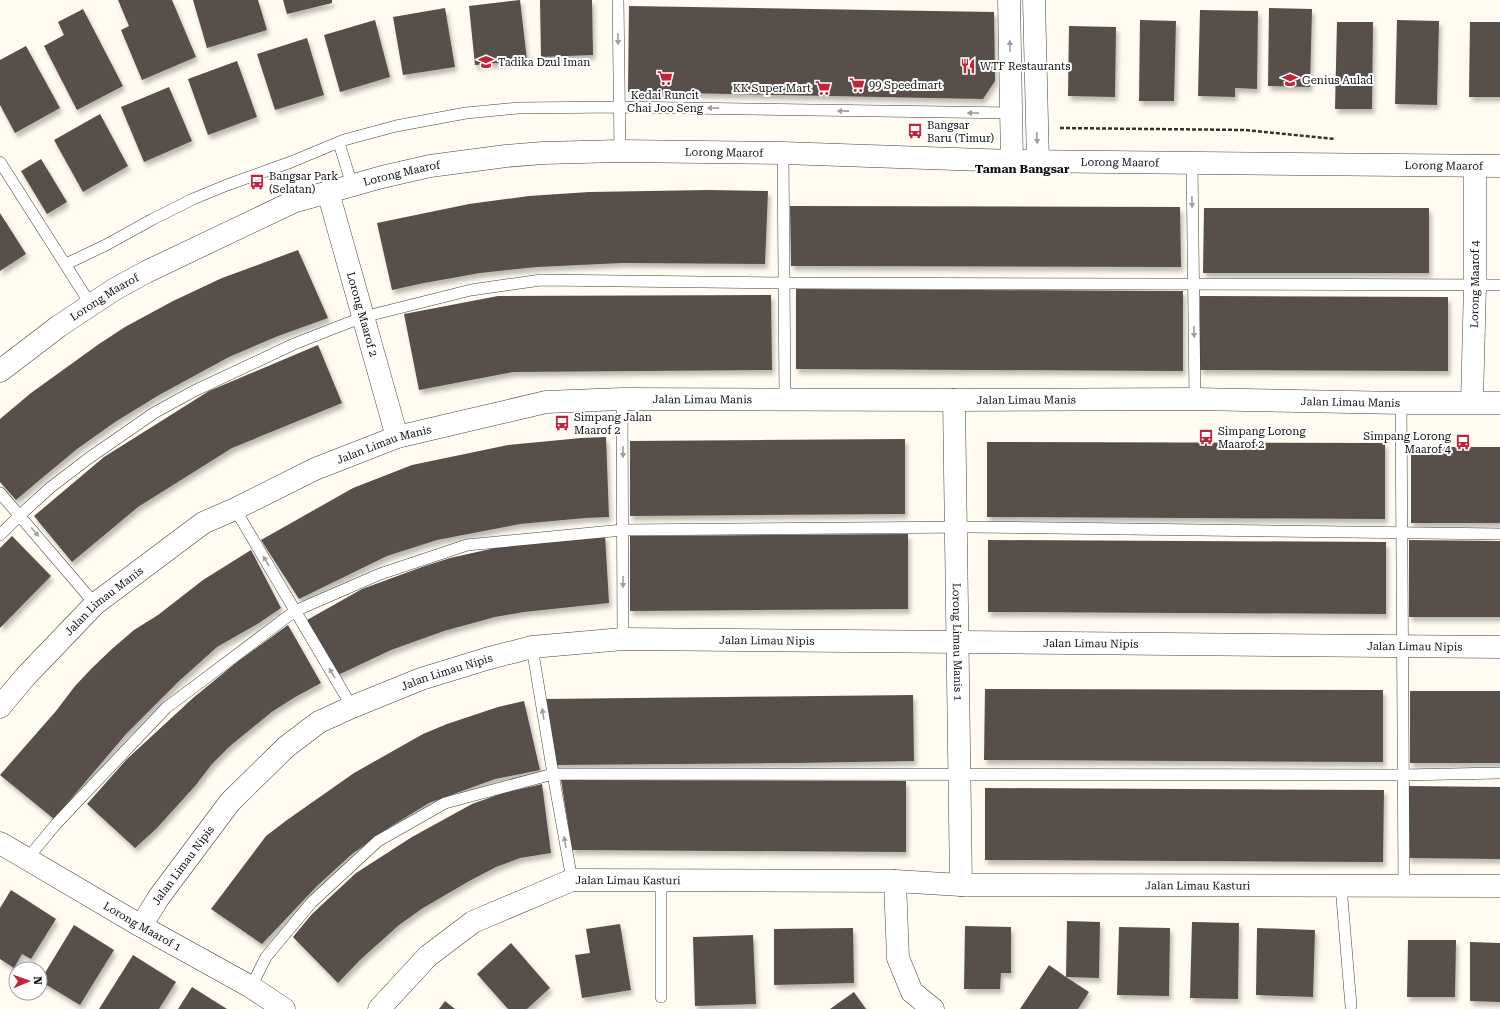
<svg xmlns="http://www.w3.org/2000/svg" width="1500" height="1009" font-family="'Roboto Serif',serif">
  <defs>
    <filter id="shadow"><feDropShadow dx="2.5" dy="4.5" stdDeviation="2" flood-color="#0004"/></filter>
  </defs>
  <rect width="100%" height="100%" fill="#fffbf0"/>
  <g fill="#584f4b" filter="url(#shadow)">
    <path d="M118,0H172L196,57L142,80L121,30L129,26Z"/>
    <path d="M193,0H258L267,30L207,48Z"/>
    <path d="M283,0H332V3L287,14Z"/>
    <path d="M520,0L527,60L475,65L469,6Z"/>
    <path d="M540,0H592L593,55L541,57Z"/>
    <path d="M629,6L994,12L995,81L983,99L628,92Z"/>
    <path d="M445,8L455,67L403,75L393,17Z"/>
    <path d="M1269,8L1312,9L1310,87L1268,86Z"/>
    <path d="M83,9L123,86L77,110L44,46L64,35L58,22Z"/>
    <path d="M1200,10L1258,11L1257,89L1235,88V97L1198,96Z"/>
    <path d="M375,20L390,77L340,92L324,35Z"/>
    <path d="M1140,20L1176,21L1174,101H1139Z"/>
    <path d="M1397,20L1439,21L1437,105L1395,104Z"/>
    <path d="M1337,22H1373L1372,109H1335Z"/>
    <path d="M1470,22H1500V97H1469Z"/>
    <path d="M1069,26L1116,27L1115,97L1068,96Z"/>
    <path d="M307,38L324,95L275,110L257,54Z"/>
    <path d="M26,46L60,108L15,133L0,105V60Z"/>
    <path d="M237,61L257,117L208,135L188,79Z"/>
    <path d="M169,87L192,141L144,162L121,107Z"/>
    <path d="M100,114L128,166L83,192L54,140Z"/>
    <path d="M41,159L67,202L47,214L21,171Z"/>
    <path d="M708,190L768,191L765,264L622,263L537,267L480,273L424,283L392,290L377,223L469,204L529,196L589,192Z"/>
    <path d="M790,206L1180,207L1181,267L791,266Z"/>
    <path d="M1204,208H1429V273H1203Z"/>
    <path d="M0,213L26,254L0,271Z"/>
    <path d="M298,250L328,318L278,336L229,357L159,395L115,422L77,449L36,483L16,500L0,482V419L31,393L99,344L125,327L173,301L222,278Z"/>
    <path d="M796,289L1183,291V371L796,369Z"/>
    <path d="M771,295L772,370L513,372L419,390L404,314L498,296Z"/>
    <path d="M1200,296L1448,297V371L1200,370Z"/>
    <path d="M318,345L342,403L232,448L138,507L72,562L34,516L104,457L209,391Z"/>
    <path d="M606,437L609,517L585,518L520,524L437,540L387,556L299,599L261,540L353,488L412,465L508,445L581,438Z"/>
    <path d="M905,439V514L630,516V441Z"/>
    <path d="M987,442L1385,443V519L987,517Z"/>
    <rect x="1411" y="447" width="89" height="76"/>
    <path d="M908,534V609L630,611V536Z"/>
    <path d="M605,535L609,603L524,612L495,617L444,631L391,650L338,675L307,620L362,589L422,567L450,558L517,543Z"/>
    <path d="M12,536L51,576L0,628V548Z"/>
    <path d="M988,540L1386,542V614L988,612Z"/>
    <path d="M1409,540L1500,541V617H1409Z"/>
    <path d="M251,550L281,608L259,623L217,647L178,682L126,734L54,819L0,775L56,711L75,686L92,668L113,648L134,630L158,615L203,580Z"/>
    <path d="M288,625L321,683L297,696L273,711L230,746L212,764L195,786L156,829L135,848L87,804L127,759L193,698L237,662Z"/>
    <path d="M985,689L1383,690V762L984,760Z"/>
    <rect x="1410" y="691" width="90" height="72"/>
    <path d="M913,695L914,761L795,763L552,765L544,699Z"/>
    <path d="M524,701L540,770L495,779L429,803L390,827L352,854L317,886L262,944L211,909L266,836L287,820L354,773L423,734L447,724L498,707Z"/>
    <path d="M561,780L906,781V852L572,850Z"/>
    <path d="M542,784L551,853L520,858L496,867L471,880L423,908L399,925L360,960L338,983L293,937L312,914L356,873L412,837L472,804L503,793Z"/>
    <path d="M1408,786L1500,787V859L1408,858Z"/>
    <path d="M985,788L1384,790L1383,862L985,860Z"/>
    <path d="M11,890L56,919L31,959L22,954L14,968L0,959V908Z"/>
    <path d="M1067,921L1100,922L1099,978L1066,977L1089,992L1078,1009H1020L1049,965L1066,977Z"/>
    <path d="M1192,922L1239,923L1238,999L1190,998Z"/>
    <path d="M620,924L631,990L582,998L575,955L590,953L586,929Z"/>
    <path d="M74,925L114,950L80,1005L40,981Z"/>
    <path d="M965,926L1011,927V973H1001L1000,989H964Z"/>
    <path d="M1119,927L1170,928L1169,996L1117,995Z"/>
    <path d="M853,928L854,983L774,985V929Z"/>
    <path d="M1257,928L1315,930L1313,997L1256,995Z"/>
    <path d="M753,935L756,1004L695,1006L693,937Z"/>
    <path d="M1408,940H1456L1455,997H1407Z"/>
    <path d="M1470,942L1500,943V1002L1470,1001Z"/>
    <path d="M511,943L550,988L527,1009H508L477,974Z"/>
    <path d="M133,955L176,982L159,1009H99Z"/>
    <path d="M192,987L227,1009H178Z"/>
    <path d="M854,992L866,1009H830Z"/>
    <path d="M445,1001L455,1009H439Z"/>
  </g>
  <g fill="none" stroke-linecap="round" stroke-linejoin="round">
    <defs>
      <g id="service">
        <path d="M618,0L620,151"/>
        <path d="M339,143L352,185"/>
        <path d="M783,153L785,399"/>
        <path d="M0,162L91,305"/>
        <path d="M1192,163L1195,399"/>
        <path d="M66,264L106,245L153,219L193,199L227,185L291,162L344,140L396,126L466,113L518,108L619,107L1012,113"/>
        <path d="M622,399L623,639"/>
        <path d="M1401,403L1404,886"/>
        <path d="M0,493L95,604"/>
        <path d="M235,509L352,707"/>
        <path d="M0,535L20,515L51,487L89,458L154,413L194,391L294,344L363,317L471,290L541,280L784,283L1500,285"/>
        <path d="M532,647L553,774L572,880"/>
        <path d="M28,858L56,824L166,708L295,611L380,574L467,545L623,530L972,527L1500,534"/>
        <path d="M661,880V997"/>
        <path d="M1341,886L1351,1006"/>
        <path d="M251,987L266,957L312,902L378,841L445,803L553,774L1403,775L1500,773"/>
      </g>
      <g id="minor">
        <path d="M1009,0L1012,161"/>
        <path d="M1034,0L1038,162"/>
        <path id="s1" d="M328,192L397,437"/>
        <path id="s2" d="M0,371L59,326L115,289L146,272L293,202L382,177L430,166L506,156L543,153L620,151L783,153L1012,161L1500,166"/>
        <path id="s3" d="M954,400L961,885"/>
        <path id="s4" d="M1472,402L1475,285V166"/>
        <path id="s5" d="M0,707L25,677L95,604L203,523L235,509L315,469L397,437L546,402L622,399L954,400L1195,399L1401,403H1500"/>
        <path id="s6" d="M0,843L141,926L251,987L284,1009"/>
        <path d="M895,881L898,958L912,992L933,1009"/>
        <path id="s7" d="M141,926L159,897L230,802L286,747L319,722L352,707L421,679L486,659L532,647L623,639L1500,647"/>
        <path id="s8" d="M379,1009L428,956L473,922L572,880L895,881L961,885L1500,886"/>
      </g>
    </defs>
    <use href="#service" stroke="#424242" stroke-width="12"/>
    <use href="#minor" stroke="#424242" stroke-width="23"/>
    <path stroke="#313131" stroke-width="2.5" stroke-dasharray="4 2" stroke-linecap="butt" d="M1060,128L1245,130L1335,139"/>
    <use href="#service" stroke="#fff" stroke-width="11"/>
    <use href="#minor" stroke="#fff" stroke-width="22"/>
  </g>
  <defs><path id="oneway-solid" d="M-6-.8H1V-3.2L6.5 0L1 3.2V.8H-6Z"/></defs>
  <g fill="#9f9f9f">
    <use href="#oneway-solid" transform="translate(618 39) rotate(89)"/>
    <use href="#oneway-solid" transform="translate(1010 46) rotate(-91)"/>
    <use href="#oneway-solid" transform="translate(713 108) rotate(-179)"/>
    <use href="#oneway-solid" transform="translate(843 111) rotate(-179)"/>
    <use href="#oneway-solid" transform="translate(973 113) rotate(-179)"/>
    <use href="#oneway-solid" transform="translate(1037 138) rotate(87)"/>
    <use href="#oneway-solid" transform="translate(1192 202) rotate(89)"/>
    <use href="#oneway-solid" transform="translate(1194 332) rotate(89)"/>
    <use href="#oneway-solid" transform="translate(623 452) rotate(89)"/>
    <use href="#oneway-solid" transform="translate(35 532) rotate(50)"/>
    <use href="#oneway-solid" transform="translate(266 561) rotate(-121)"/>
    <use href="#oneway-solid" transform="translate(623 582) rotate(90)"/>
    <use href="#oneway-solid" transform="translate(332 673) rotate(-121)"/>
    <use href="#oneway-solid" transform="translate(543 714) rotate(-99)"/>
    <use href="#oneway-solid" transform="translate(565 842) rotate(-100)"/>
  </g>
  <defs>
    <symbol id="school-bare" viewBox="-9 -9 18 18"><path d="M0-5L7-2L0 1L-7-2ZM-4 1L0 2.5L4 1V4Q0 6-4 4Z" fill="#c32237" stroke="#fff" stroke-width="2.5" paint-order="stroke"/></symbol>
    <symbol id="restaurant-bare" viewBox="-9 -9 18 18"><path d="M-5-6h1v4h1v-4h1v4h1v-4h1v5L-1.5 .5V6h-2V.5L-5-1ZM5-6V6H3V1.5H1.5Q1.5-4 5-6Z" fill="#c32237" stroke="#fff" stroke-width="2.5" paint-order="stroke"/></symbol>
    <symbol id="supermarket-bare" viewBox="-9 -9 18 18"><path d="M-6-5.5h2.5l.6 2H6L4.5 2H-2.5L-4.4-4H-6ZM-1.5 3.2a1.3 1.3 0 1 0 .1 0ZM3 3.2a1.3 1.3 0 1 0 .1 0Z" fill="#c32237" stroke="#fff" stroke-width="2.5" paint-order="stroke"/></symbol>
    <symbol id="bus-bare" viewBox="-9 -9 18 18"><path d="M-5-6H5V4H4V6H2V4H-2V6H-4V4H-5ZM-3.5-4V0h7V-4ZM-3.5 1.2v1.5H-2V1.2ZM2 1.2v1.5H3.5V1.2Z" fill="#c32237" stroke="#fff" stroke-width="2.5" paint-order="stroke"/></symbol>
  </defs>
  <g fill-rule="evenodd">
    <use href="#school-bare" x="475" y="51" width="22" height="22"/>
    <use href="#restaurant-bare" x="957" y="55" width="22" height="22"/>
    <use href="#supermarket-bare" x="654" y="67" width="22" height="22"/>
    <use href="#school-bare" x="1279" y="69" width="22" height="22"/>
    <use href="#supermarket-bare" x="846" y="74" width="22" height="22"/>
    <use href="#supermarket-bare" x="812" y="77" width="22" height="22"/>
    <use href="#bus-bare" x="904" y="120" width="22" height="22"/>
    <use href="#bus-bare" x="246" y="171" width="22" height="22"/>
    <use href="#bus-bare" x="551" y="412" width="22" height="22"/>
    <use href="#bus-bare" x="1195" y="426" width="22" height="22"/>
    <use href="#bus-bare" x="1452" y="431" width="22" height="22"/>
  </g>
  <g text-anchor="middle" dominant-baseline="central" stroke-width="4" stroke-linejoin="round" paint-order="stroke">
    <g font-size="11" fill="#0f0f0f" stroke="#fff" text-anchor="start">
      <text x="498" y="62">Tadika Dzul Iman</text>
      <text x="980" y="66">WTF Restaurants</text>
      <text x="1302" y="80">Genius Aulad</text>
      <text x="869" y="85">99 Speedmart</text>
      <text x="811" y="88" text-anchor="end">KK Super Mart</text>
      <text x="665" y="95" text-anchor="middle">Kedai Runcit<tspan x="665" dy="13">Chai Joo Seng</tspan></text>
      <text x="927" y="125">Bangsar<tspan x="927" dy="13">Baru (Timur)</tspan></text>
      <text x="269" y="176">Bangsar Park<tspan x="269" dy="13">(Selatan)</tspan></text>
      <text x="574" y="417">Simpang Jalan<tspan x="574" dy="13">Maarof 2</tspan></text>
      <text x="1218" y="431">Simpang Lorong<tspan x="1218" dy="13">Maarof 2</tspan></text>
      <text x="1451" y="436" text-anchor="end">Simpang Lorong<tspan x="1451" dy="13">Maarof 4</tspan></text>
    </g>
    <g font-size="11" fill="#0f0f0f" stroke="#fff">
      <text stroke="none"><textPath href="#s2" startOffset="776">Lorong Maarof</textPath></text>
      <text stroke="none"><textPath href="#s2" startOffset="1172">Lorong Maarof</textPath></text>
      <text stroke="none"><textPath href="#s2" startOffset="1496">Lorong Maarof</textPath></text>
      <text stroke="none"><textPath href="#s2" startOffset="452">Lorong Maarof</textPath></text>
      <text stroke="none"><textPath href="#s4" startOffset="118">Lorong Maarof 4</textPath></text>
      <text stroke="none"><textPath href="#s2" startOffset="128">Lorong Maarof</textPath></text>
      <text stroke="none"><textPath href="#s1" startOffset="127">Lorong Maarof 2</textPath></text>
      <text stroke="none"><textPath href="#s5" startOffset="797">Jalan Limau Manis</textPath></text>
      <text stroke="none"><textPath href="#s5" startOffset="1121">Jalan Limau Manis</textPath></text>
      <text stroke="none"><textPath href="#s5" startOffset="1445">Jalan Limau Manis</textPath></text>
      <text stroke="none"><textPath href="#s5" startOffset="473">Jalan Limau Manis</textPath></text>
      <text stroke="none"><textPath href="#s5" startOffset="149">Jalan Limau Manis</textPath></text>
      <text stroke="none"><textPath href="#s7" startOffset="734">Jalan Limau Nipis</textPath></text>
      <text stroke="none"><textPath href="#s3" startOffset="242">Lorong Limau Manis 1</textPath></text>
      <text stroke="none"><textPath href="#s7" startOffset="1058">Jalan Limau Nipis</textPath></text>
      <text stroke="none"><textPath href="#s7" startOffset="1382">Jalan Limau Nipis</textPath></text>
      <text stroke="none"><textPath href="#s7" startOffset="410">Jalan Limau Nipis</textPath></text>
      <text stroke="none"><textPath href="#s7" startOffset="74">Jalan Limau Nipis</textPath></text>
      <text stroke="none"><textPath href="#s8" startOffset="292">Jalan Limau Kasturi</textPath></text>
      <text stroke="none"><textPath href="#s8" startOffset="862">Jalan Limau Kasturi</textPath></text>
      <text stroke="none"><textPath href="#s6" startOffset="165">Lorong Maarof 1</textPath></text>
    </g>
    <g font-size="12" font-weight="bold" fill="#0f0f0f" stroke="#fff">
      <text x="1022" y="169">Taman Bangsar</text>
    </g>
  </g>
  <g transform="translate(28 981) rotate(88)"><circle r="19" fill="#ffffff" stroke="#9f9f9f"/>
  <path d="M0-3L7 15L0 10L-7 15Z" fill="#c32237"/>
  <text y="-6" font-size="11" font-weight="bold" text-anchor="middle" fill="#0f0f0f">N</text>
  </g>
</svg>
